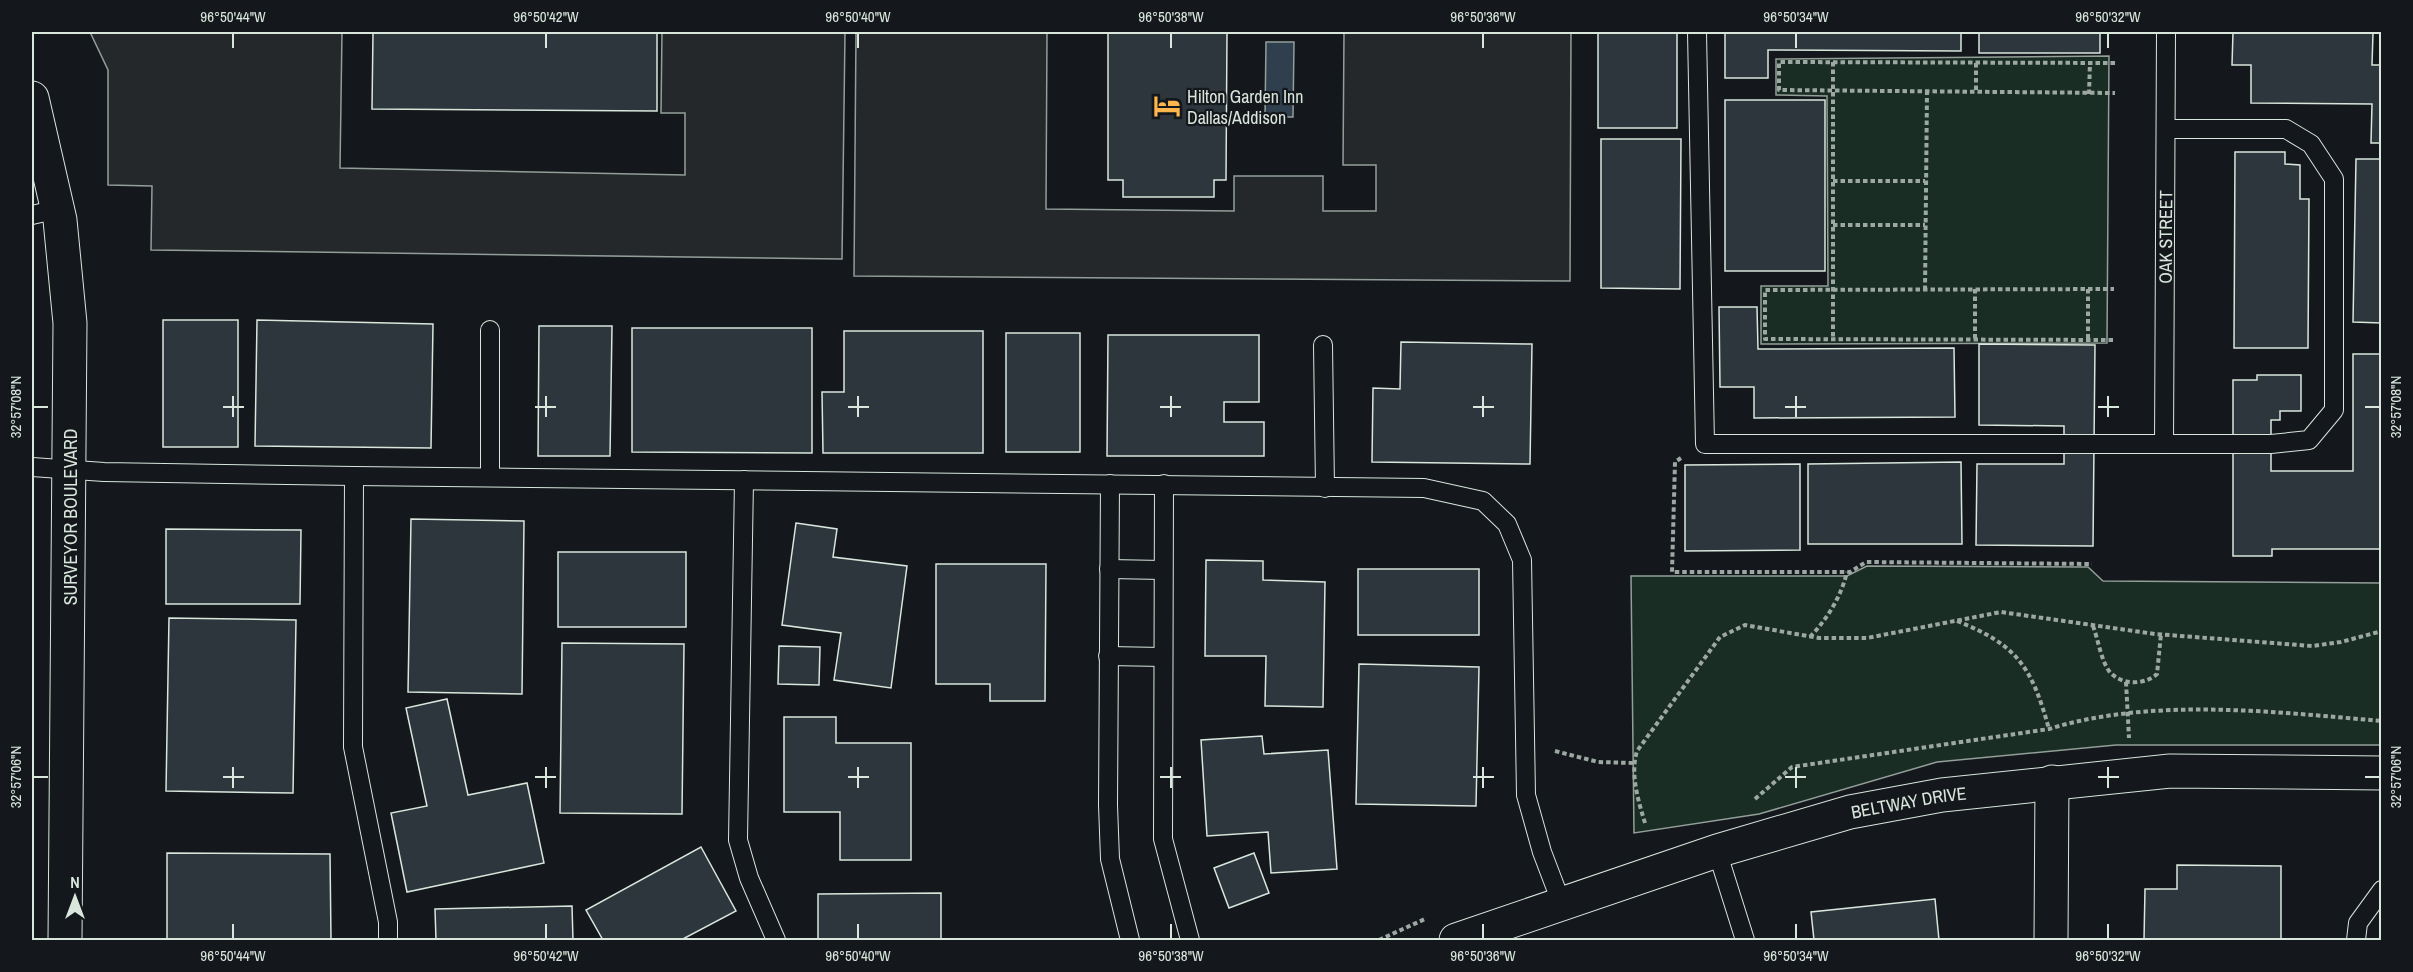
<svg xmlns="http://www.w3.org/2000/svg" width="2413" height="972" font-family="'Archivo Narrow',sans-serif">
  <rect width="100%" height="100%" fill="#14181c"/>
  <g fill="#1a2d24" stroke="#939e99" stroke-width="1.5">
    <path d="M2109,56L2107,343L1761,344V286H1828L1827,96L1776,95V59Z"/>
    <path d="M1867,566L2088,567L2103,581L2381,583V745H2116L1937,762L1759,814L1634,833L1631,576H1847Z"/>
  </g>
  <g fill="#24282b" stroke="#939e99" stroke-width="1.5">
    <path d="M90,32H342L340,168L685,175V113H661L662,32H845L842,259L151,250L152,186L108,185V70Z"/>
    <path d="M856,32H1047L1046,209L1234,211V176H1323V211H1376V165H1343L1344,32H1571L1570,281L854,276Z"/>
  </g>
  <path fill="#2f3f4d" stroke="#939e99" stroke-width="1.5" d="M1266,42H1294L1293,117H1265Z"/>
  <g fill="#2c363c" stroke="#d8e6dc" stroke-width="1.5">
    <path d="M373,32H657V111L372,109Z"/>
    <path d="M1108,32H1227L1226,180H1214V197H1123V180H1108Z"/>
    <rect x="1598" y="32" width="79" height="96"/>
    <path d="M1725,32H1961V51L1768,50V78H1725Z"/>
    <rect x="1979" y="32" width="121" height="21"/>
    <path d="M2233,32L2373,33L2372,65H2382V143H2371L2372,104L2251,103V65H2232Z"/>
    <rect x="1725" y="100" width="100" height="171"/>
    <path d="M1601,139H1681L1680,289L1601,288Z"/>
    <path d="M2235,152H2285V164L2300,165V199H2309L2308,348H2234Z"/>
    <path d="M2356,159H2382V323L2353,322Z"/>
    <path d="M1719,307H1757L1758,349L1954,348L1955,417L1754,418V387H1720Z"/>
    <rect x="163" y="320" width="75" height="127"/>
    <path d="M257,320L433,324L431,448L255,446Z"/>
    <path d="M539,326H612L610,456H538Z"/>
    <path d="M632,328H812V453L632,452Z"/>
    <path d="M844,331H983V453H823L822,392H844Z"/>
    <rect x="1006" y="333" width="74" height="119"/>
    <path d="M1108,335H1259V402H1224V422H1264V456H1107Z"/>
    <path d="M1401,342L1532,344L1530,464L1372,462L1373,388L1400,389Z"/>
    <path d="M1979,344L2095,345L2093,546L1976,545L1977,464H2064V426L1979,425Z"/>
    <path d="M2353,354H2382V549H2272V556H2233V380H2257V375H2301V411H2280V420H2271V471H2353Z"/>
    <path d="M1961,462L1962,544H1808V464Z"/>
    <path d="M1800,464V550L1685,551V465Z"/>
    <path d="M411,519L524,521L522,694L408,692Z"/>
    <path d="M796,523L837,529L833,557L907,566L891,688L834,680L841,633L782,625Z"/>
    <path d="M166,529L301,530L300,604H166Z"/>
    <rect x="558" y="552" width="128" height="75"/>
    <path d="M1206,560L1263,561V580L1325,582L1323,707L1265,706L1266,656H1205Z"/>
    <path d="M936,564H1046L1045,701H990V684H936Z"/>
    <rect x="1358" y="569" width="121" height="66"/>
    <path d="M169,618L296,620L293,793L166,791Z"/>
    <path d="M562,643L684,644L682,814L560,813Z"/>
    <path d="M779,646L820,647L819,685L778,684Z"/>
    <path d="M1359,664L1479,667L1476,806L1356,804Z"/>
    <path d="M447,699L468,795L527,783L544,863L407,892L391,813L427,806L406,708Z"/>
    <path d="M784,717H836V743H911V860H840V812H784Z"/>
    <path d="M1262,736L1264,754L1328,750L1337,869L1271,873L1268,832L1207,836L1201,740Z"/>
    <path d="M701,847L736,911L681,940H603L586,910Z"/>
    <path d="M167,853L330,854L331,940H167Z"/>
    <path d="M1254,853L1269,893L1229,908L1214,868Z"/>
    <path d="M2177,865L2281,866V940H2144L2145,889H2177Z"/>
    <path d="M941,893V940H818V894Z"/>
    <path d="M1935,899L1939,940H1814L1811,912Z"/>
    <path d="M572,906L573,940H436L435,909Z"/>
  </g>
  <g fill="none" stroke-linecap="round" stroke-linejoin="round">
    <defs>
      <g id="service">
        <path d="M1697,32L1705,444H2271L2309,440L2334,410V179L2311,144L2286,129H2166"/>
        <path d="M32,215L58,209"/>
        <path d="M490,330V477"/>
        <path d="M1323,345L1325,488"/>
        <path id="s1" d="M2164,444L2166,32"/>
        <path d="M32,467L104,472L354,476L1424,488L1483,501L1507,524L1522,560L1526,795L1542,852L1561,902"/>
        <path d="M354,476L353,747L388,922V940"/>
        <path d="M744,480L738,840L749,878L776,940"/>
        <path d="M1110,484L1108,805L1110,859L1130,940"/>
        <path d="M1164,484L1163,839L1190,940"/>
        <path d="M1109,569L1163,570"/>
        <path d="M1108,656L1163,657"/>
        <path d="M1717,851L1745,940"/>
        <path d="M2356,940L2358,923L2382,890"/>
      </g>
      <g id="minor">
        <path d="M32,98L60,220L70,323L65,940"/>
        <path d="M2051,940L2052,782"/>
      </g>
      <g id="tertiary">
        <path id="s2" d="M1456,940L1717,851L1850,812L1942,795L2170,771L2382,773"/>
      </g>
    </defs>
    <use href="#service" stroke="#d8e6dc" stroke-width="20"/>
    <use href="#minor" stroke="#d8e6dc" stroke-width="35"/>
    <use href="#tertiary" stroke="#d8e6dc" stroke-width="35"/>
    <g stroke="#9da8a2" stroke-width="4" stroke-dasharray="4.5 3" stroke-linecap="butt">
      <path d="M1833,62V339"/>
      <path d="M1976,63V93"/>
      <path d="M2115,63L1779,62V90L2115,93"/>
      <path d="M2089,94L2090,62"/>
      <path d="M1833,181H1925"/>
      <path d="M1833,225H1925"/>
      <path d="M1975,289V340"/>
      <path d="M2088,289V340"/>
      <path d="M1925,290L1927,91"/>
      <path d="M2113,340L1765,339V290L2114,289"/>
      <path d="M1681,458L1675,462L1672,572H1850L1866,562L2092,564"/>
      <path d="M1957,621C2018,645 2032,668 2049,729"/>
      <path d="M2093,626C2098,639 2101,660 2109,671C2121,686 2145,685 2157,674L2161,634"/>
      <path d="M1810,637C1827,619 1841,597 1847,572"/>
      <path d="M2126,682L2129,738"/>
      <path d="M1555,751L1598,762L1633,763"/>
      <path d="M1755,799L1792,767L2049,729C2152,697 2274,712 2382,721"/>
      <path d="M1645,823C1638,800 1630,774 1637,751L1720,637L1745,625L1819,638H1867L2001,612L2155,634L2312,646L2341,642L2382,631"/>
      <path d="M1379,940L1425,919"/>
    </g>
    <use href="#service" stroke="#14181c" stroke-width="18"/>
    <use href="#minor" stroke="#14181c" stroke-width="33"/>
    <use href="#tertiary" stroke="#14181c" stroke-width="33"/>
  </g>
  <path fill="none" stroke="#d8e6dc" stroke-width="2" d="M233,33V48M546,33V48M858,33V48M1171,33V48M1483,33V48M1796,33V48M2108,33V48M233,396V417M546,396V417M858,396V417M1171,396V417M1483,396V417M1796,396V417M2108,396V417M33,407H48M223,407H244M535,407H556M848,407H869M1160,407H1181M1473,407H1494M1785,407H1806M2098,407H2119M2365,407H2380M233,767V788M546,767V788M858,767V788M1171,767V788M1483,767V788M1796,767V788M2108,767V788M33,777H48M223,777H244M535,777H556M848,777H869M1160,777H1181M1473,777H1494M1785,777H1806M2098,777H2119M2365,777H2380M233,924V939M546,924V939M858,924V939M1171,924V939M1483,924V939M1796,924V939M2108,924V939"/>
  <defs>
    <symbol id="hotel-bare" viewBox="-9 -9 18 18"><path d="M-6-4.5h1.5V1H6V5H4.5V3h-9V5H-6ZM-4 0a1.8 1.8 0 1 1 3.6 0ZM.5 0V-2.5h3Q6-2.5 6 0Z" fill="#ffb74d" stroke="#14181c" stroke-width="2.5" paint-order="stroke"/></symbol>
  </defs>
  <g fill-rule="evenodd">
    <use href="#hotel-bare" x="1148" y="87" width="38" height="38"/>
  </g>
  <g text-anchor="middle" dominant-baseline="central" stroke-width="4.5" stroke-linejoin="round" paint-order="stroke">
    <g font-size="18" fill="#d8e6dc" stroke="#14181c" text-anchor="start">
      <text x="1187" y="96">Hilton Garden Inn<tspan x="1187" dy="21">Dallas/Addison</tspan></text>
    </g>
    <g font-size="18" fill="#d8e6dc" stroke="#14181c">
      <text stroke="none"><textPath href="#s1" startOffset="207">OAK STREET</textPath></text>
      <text transform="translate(70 517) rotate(-90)">SURVEYOR BOULEVARD</text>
      <text stroke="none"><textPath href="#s2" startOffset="474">BELTWAY DRIVE</textPath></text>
    </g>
  </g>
  <rect width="2413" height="972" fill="none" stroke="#14181c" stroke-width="66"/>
  <g transform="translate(75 897)" stroke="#14181c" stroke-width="4.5" paint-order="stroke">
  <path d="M0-4.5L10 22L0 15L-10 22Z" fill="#d8e6dc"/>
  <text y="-9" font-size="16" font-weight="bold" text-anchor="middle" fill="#d8e6dc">N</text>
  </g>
  <rect x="33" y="33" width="2347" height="906" fill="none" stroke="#d8e6dc" stroke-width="2"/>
  <g font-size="15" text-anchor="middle" fill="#d8e6dc">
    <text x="233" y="22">96°50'44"W</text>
    <text x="546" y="22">96°50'42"W</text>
    <text x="858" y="22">96°50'40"W</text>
    <text x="1171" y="22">96°50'38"W</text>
    <text x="1483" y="22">96°50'36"W</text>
    <text x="1796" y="22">96°50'34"W</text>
    <text x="2108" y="22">96°50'32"W</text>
    <text transform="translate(16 407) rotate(-90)" y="5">32°57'08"N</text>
    <text transform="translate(2396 407) rotate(-90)" y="5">32°57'08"N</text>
    <text transform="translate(16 777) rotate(-90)" y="5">32°57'06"N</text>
    <text transform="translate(2396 777) rotate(-90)" y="5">32°57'06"N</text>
    <text x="233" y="961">96°50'44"W</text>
    <text x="546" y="961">96°50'42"W</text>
    <text x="858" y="961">96°50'40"W</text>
    <text x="1171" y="961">96°50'38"W</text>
    <text x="1483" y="961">96°50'36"W</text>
    <text x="1796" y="961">96°50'34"W</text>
    <text x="2108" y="961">96°50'32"W</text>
  </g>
</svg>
